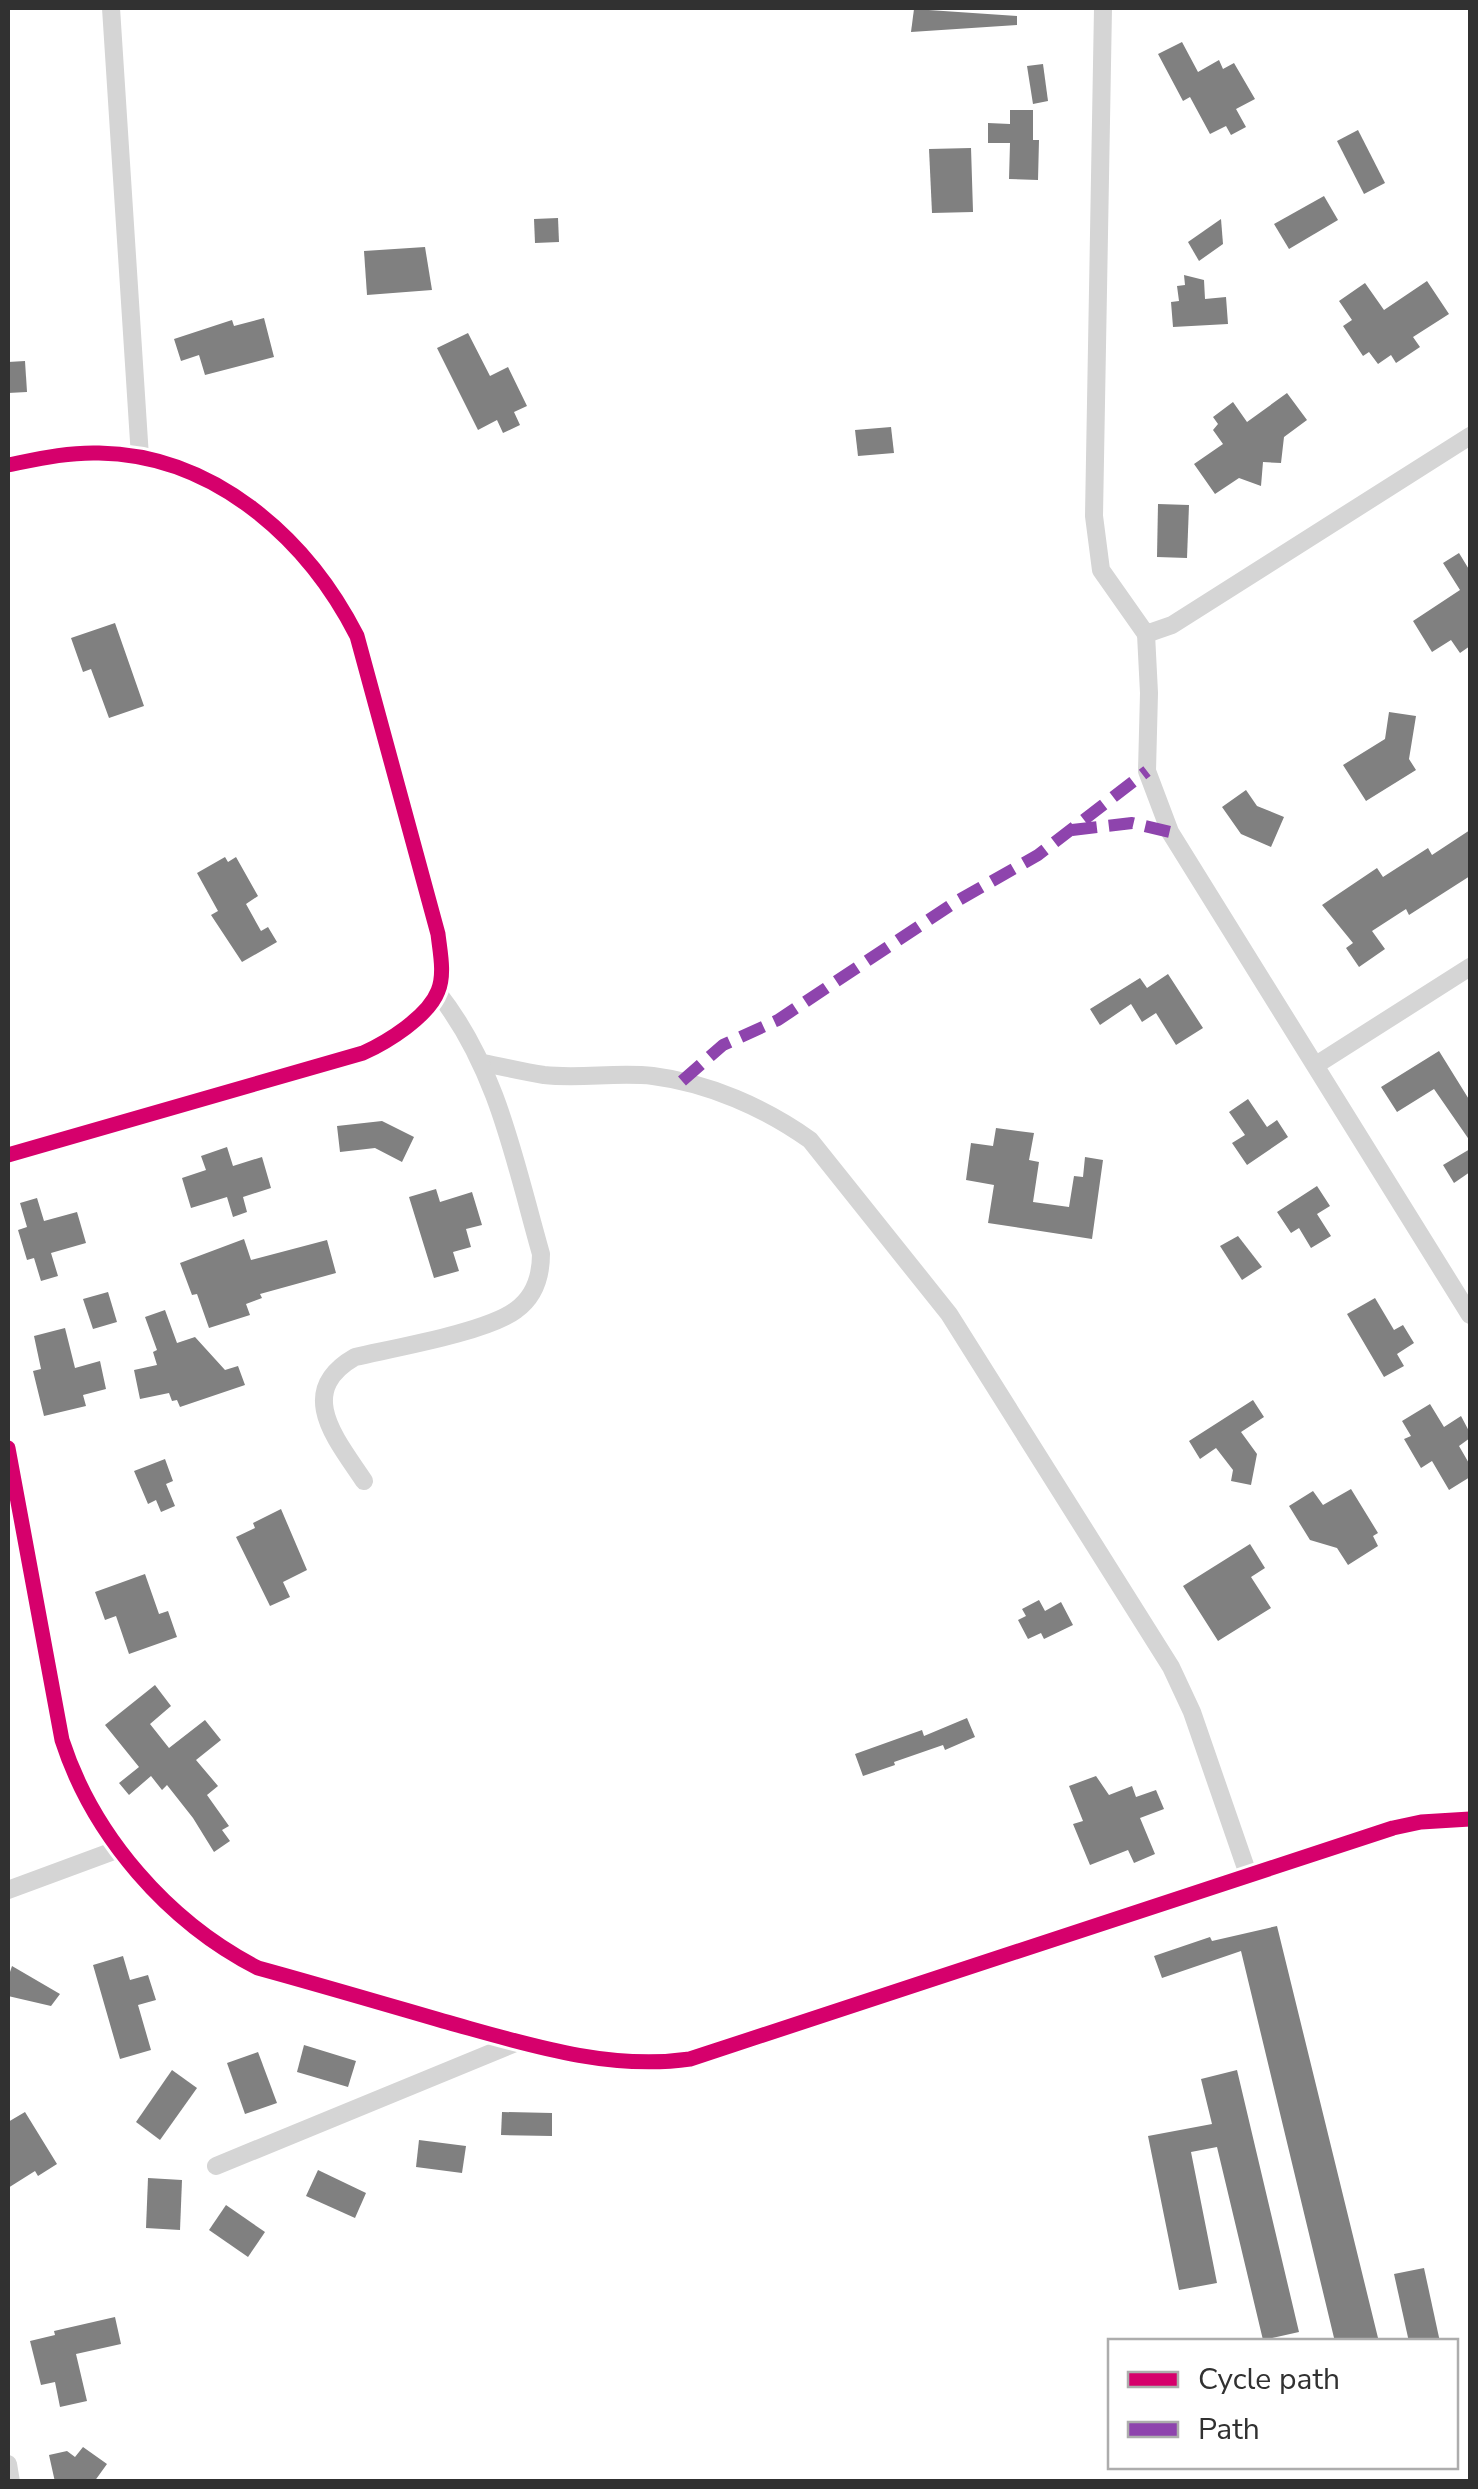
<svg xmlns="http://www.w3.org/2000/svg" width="1478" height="2489" font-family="'Nunito Sans',sans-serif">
  <rect width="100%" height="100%" fill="#fff"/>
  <g fill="#808080">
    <path d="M914,9L1017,16V25L911,32Z"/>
    <path d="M1182,42L1198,72L1219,60L1223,69L1234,63L1255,99L1236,109L1246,127L1231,135L1226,126L1210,134L1190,97L1183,101L1158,54Z"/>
    <path d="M1043,64L1048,101L1033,104L1027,66Z"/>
    <path d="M1010,110H1033V140H1039L1038,180L1009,179L1010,143H988V123L1010,124Z"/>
    <path d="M1358,130L1385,183L1364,194L1337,141Z"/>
    <path d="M971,148L973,212L932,213L929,149Z"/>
    <path d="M1324,196L1338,220L1289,249L1274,224Z"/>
    <path d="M558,218L559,242L535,243L534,219Z"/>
    <path d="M1221,219L1223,244L1199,261L1188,242Z"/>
    <path d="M425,247L432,290L367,295L364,251Z"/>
    <path d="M1184,275L1204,280L1205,299L1226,297L1228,324L1173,327L1171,302L1179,301L1177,286L1185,285Z"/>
    <path d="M1427,281L1449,314L1413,337L1420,347L1396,363L1391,355L1378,364L1369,352L1363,356L1343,326L1352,320L1339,301L1365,283L1384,310Z"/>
    <path d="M264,318L274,357L205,375L199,355L181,361L174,339L232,320L234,326Z"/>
    <path d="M468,333L490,376L508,367L527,406L514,412L520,425L503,433L497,420L478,430L437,348Z"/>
    <path d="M25,361L27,392L8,393V362Z"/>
    <path d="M1287,393L1307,420L1284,437L1281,463L1263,462L1261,486L1239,478L1215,494L1194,464L1223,444L1213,430L1218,424L1213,417L1233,402L1247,422Z"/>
    <path d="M891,427L894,453L858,456L855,430Z"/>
    <path d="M1158,504L1189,505L1187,558L1157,557Z"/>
    <path d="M1459,553L1470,571V646L1460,653L1451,640L1432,652L1413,621L1460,590L1443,563Z"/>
    <path d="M115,623L144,706L109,718L91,669L83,672L71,638Z"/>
    <path d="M1389,712L1416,716L1409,759L1416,770L1366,801L1343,765L1385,739Z"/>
    <path d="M1246,790L1257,806L1284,817L1271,847L1241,834L1222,807Z"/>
    <path d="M1470,830V876L1409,915L1406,909L1372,931L1385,949L1359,967L1346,948L1353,943L1322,905L1377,868L1383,877L1428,848L1432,855Z"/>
    <path d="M225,857L228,862L236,857L258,896L246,904L261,931L268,927L277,942L242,962L211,915L218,911L197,873Z"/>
    <path d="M1168,974L1203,1028L1176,1045L1156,1013L1142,1022L1131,1004L1100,1025L1090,1009L1140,978L1147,988Z"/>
    <path d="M1439,1051L1470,1101V1141L1434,1089L1397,1112L1381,1087Z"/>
    <path d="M1248,1099L1267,1127L1277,1120L1288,1137L1247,1165L1232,1143L1245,1135L1229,1112Z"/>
    <path d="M382,1121L414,1137L402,1162L375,1148L340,1152L337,1126Z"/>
    <path d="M996,1128L1034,1133L1029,1160L1039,1162L1033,1202L1069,1207L1074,1176L1083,1177L1085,1157L1103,1160L1092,1239L988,1223L994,1185L966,1180L971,1143L993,1146Z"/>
    <path d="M227,1147L233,1166L262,1157L271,1188L243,1197L247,1212L233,1217L227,1197L191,1208L182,1178L206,1170L201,1156Z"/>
    <path d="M1470,1149V1172L1454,1183L1443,1165Z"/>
    <path d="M1317,1186L1330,1206L1317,1214L1331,1236L1311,1248L1299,1228L1291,1233L1277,1212Z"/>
    <path d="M436,1189L440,1202L472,1192L482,1225L466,1229L471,1247L453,1252L459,1271L434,1278L409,1197Z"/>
    <path d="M37,1198L44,1221L77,1212L86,1243L51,1253L58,1276L41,1281L34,1258L27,1260L18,1230L27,1227L20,1203Z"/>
    <path d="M1238,1236L1262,1267L1242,1280L1220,1246Z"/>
    <path d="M244,1239L251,1260L327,1240L336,1273L260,1294L262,1298L246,1304L250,1315L209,1328L197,1294L192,1295L180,1263Z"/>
    <path d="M108,1292L117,1322L93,1329L83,1299Z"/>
    <path d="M1375,1298L1394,1330L1403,1325L1414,1343L1397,1354L1404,1366L1384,1377L1347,1314Z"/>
    <path d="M165,1310L177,1343L195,1337L225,1370L238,1366L245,1385L180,1407L177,1400L172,1401L169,1393L140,1399L134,1370L157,1365L153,1352L157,1350L145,1317Z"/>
    <path d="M65,1328L75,1368L100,1361L106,1389L83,1395L86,1406L44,1416L33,1371L41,1369L34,1336Z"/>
    <path d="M1253,1400L1264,1417L1241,1432L1257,1454L1251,1485L1231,1481L1233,1470L1216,1448L1200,1459L1189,1441Z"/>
    <path d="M1430,1404L1444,1427L1461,1416L1470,1433V1438L1459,1446L1470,1465V1477L1449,1490L1432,1461L1421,1468L1404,1439L1411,1436L1402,1421Z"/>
    <path d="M165,1459L173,1481L166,1484L175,1506L161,1512L156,1500L148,1504L134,1471Z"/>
    <path d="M1351,1489L1378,1533L1373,1536L1378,1546L1348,1565L1337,1548L1310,1540L1289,1506L1313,1491L1323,1505Z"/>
    <path d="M281,1509L307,1570L283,1582L290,1597L270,1606L236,1537L255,1528L253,1523Z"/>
    <path d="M1250,1544L1265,1568L1251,1577L1271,1608L1218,1641L1183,1586Z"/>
    <path d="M145,1574L159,1614L168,1611L177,1637L129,1654L116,1616L105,1620L95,1592Z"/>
    <path d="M1039,1600L1045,1611L1061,1602L1073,1625L1044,1639L1041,1633L1028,1639L1018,1620L1026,1616L1022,1609Z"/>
    <path d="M155,1685L171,1706L150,1724L169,1748L205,1720L221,1740L196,1760L218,1786L207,1795L229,1826L222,1830L230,1841L214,1852L193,1818L167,1785L162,1790L151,1776L129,1795L119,1783L139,1767L105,1725Z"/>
    <path d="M967,1718L975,1737L945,1750L943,1745L894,1762L895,1765L863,1776L855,1754L922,1730L924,1736Z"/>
    <path d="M1096,1776L1109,1795L1132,1786L1136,1797L1156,1790L1164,1809L1140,1818L1155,1854L1134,1863L1128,1850L1090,1865L1073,1824L1083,1821L1069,1786Z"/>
    <path d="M1277,1926L1379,2342H1335L1241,1951L1162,1978L1154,1956L1210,1937L1212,1941Z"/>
    <path d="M123,1956L130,1980L148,1975L156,2000L138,2005L151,2050L120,2059L93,1965Z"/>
    <path d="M12,1966L60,1994L51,2006L8,1996V1978Z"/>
    <path d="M304,2045L356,2061L348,2087L297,2072Z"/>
    <path d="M258,2052L277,2103L245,2114L227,2063Z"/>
    <path d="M172,2070L197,2088L160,2140L136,2122Z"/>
    <path d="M1237,2070L1299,2332L1263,2340L1217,2147L1191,2152L1217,2283L1179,2290L1148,2136L1212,2124L1201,2079Z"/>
    <path d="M25,2112L57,2164L38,2176L35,2171L8,2188V2122Z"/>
    <path d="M502,2112L552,2113V2136L501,2135Z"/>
    <path d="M419,2140L466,2146L462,2173L416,2167Z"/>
    <path d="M318,2170L366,2193L355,2218L306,2196Z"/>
    <path d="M148,2178L182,2180L180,2230L146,2228Z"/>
    <path d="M226,2205L265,2232L248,2257L209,2230Z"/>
    <path d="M1424,2268L1440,2342H1409L1394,2274Z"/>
    <path d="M115,2317L121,2344L76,2354L87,2401L60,2407L55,2382L41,2385L30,2341L55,2335L54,2331Z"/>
    <path d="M83,2447L107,2464L94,2482H55L49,2455L67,2451L75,2457Z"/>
  </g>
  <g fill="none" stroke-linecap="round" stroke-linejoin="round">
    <g stroke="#d5d5d5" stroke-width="18">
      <path d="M111,8L140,457"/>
      <path d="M1103,8L1094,516L1101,570L1146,634L1172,625L1470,436"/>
      <path d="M8,465C38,459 68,452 99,453C214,455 307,538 357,636L438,934C440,952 445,974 438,991C428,1017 387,1042 363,1053L8,1155"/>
      <path d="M1146,634L1149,693L1147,771L1170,832L1470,1315"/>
      <path d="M483,1063C504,1067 524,1072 544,1075C580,1079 617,1072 653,1076C709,1083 765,1108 810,1140L949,1314L1171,1667L1192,1712L1248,1874"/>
      <path d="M1316,1065L1470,967"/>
      <path d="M8,1448L62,1740C93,1836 168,1922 258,1968C320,1985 381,2003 443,2021C523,2043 607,2071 690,2059L1393,1828L1421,1822L1470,1819"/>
      <path d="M364,1481C337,1440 294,1392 355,1357C394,1348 487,1332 516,1310C534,1297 541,1276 541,1254C515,1163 498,1069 438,993"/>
      <path d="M8,1890L119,1849"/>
      <path d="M216,2166L518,2042"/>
      <path d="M8,2464L11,2482"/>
    </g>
    <g stroke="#8e44ad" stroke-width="12" stroke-dasharray="25 12" stroke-linecap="butt">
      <path d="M1072,830L1132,823L1170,832"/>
      <path d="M682,1081L723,1045L778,1020L957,901L1038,855L1147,771"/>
    </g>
    <defs>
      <g id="cycleway">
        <path d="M8,465C38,459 68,452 99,453C214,455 307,538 357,636L438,934C440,952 445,974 438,991C428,1017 387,1042 363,1053L8,1155"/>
        <path d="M8,1448L62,1740C93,1836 168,1922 258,1968C320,1985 381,2003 443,2021C523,2043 607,2071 690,2059L1393,1828L1421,1822L1470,1819"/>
      </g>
    </defs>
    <use href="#cycleway" stroke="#fff" stroke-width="21"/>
    <use href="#cycleway" stroke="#d6006c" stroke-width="15"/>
  </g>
  <rect width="1478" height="2489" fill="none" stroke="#313131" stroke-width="20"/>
  <rect x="1108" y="2339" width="350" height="130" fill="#ffffff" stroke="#adadad" stroke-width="2.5"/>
  <rect x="1128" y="2372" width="50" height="15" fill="#d6006c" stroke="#adadad" stroke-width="2.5"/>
  <text x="1198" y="2389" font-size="30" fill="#313131">Cycle path</text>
  <rect x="1128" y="2422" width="50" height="15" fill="#8e44ad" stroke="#adadad" stroke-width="2.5"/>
  <text x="1198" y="2439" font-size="30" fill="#313131">Path</text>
</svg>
